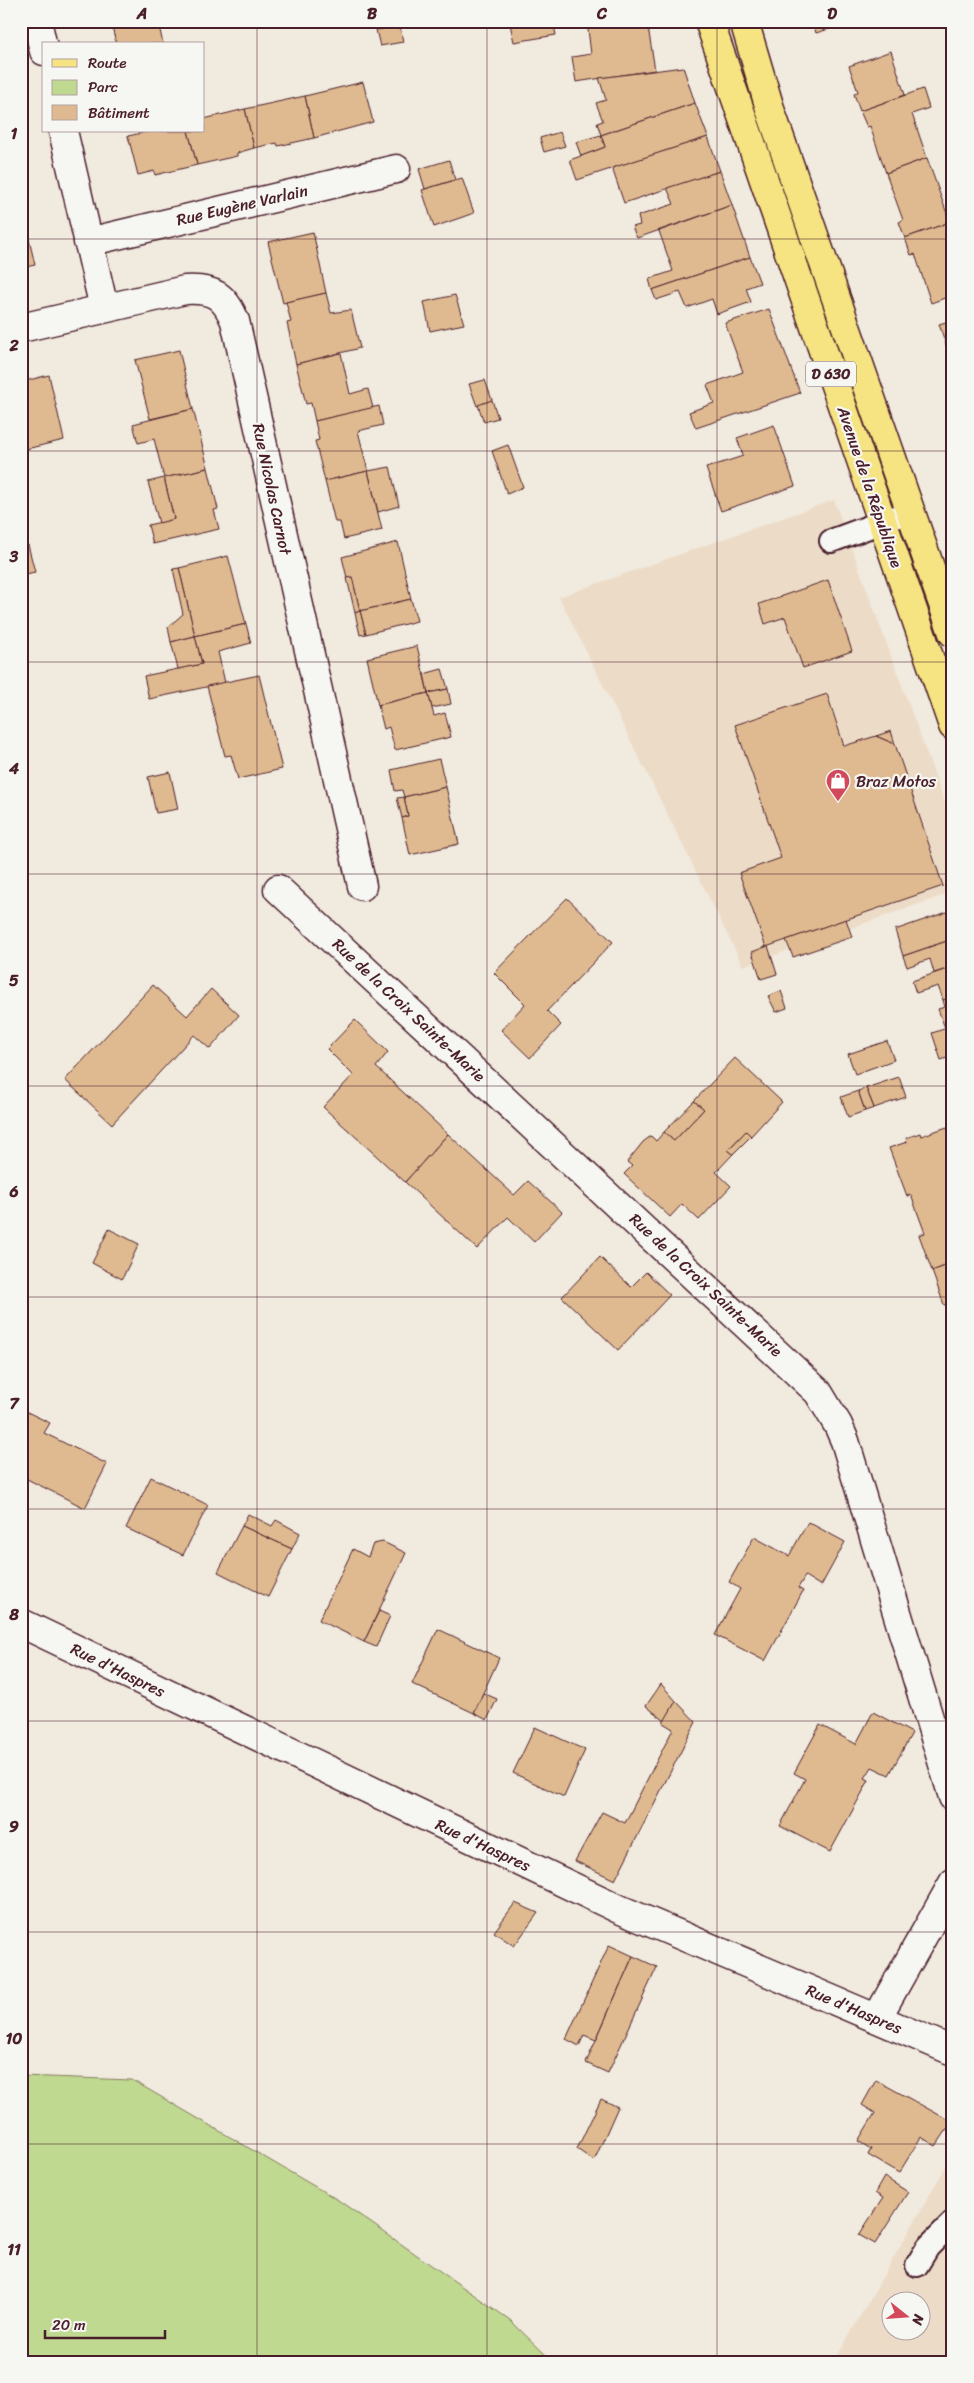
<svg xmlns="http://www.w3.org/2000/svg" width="974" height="2383" font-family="Sriracha,sans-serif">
  <rect width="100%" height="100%" fill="#f1eade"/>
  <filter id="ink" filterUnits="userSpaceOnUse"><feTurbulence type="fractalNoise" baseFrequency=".02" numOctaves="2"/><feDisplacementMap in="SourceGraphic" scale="10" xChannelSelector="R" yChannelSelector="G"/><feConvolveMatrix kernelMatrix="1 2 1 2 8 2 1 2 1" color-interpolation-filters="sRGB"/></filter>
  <g filter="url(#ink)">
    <g fill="#ecdcc7" fill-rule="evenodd">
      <path d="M834,500L953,825V892L743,966L559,597Z"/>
      <path d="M953,2154V2362H834ZM892,2300H922V2330H892Z"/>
    </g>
    <path fill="#bfd990" stroke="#847c5e" d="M21,2076L132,2080L338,2200L510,2320L553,2362H21Z"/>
    <g fill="#dfba90" stroke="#4a1f2b">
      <path d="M111,21H158L163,44H116Z"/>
      <path d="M527,21H553L556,35L514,42L510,24Z"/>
      <path d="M587,21H647L655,70L576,82L572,57L591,54Z"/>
      <path d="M812,21H855L816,33Z"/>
      <path d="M400,26L403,42L380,46L376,30Z"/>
      <path d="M891,51L905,95L860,111L854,94L858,92L849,66Z"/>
      <path d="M683,67L695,103L601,135L597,123L603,121L596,103L606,100L599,78Z"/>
      <path d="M363,82L373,122L314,138L305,96Z"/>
      <path d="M923,89L929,108L912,114L927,158L886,173L870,126L867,127L860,111Z"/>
      <path d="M305,96L314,138L278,146L277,143L254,148L245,109Z"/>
      <path d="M695,103L708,137L577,180L570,160L605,147L601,135Z"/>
      <path d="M245,109L254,148L237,153V156L197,165L188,131H204V119Z"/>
      <path d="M151,131H188L197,165L155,175L154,171L138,175L128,136Z"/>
      <path d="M560,132L565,146L544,152L540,138Z"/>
      <path d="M601,135L605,147L581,156L576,142Z"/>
      <path d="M708,137L720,171L624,203L612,168Z"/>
      <path d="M927,158L950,222L905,238L899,222L903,220L886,173Z"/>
      <path d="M449,160L455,180L425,189L419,169Z"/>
      <path d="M720,171L732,205L637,238L632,227L640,225L638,216L674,204L667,188Z"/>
      <path d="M462,178L474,213L434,227L422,190Z"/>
      <path d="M21,205L35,265L21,268Z"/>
      <path d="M732,205L750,257L652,290L649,279L673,271L659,231Z"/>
      <path d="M950,222L953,232V295L931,303L915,254L911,255L905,238Z"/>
      <path d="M313,232L326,293L283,303L268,242Z"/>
      <path d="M750,257L760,283L746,288L751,302L717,314L712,299L687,308L680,292L656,300L652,290Z"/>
      <path d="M326,293L331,313L351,310L360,348L296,364L287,323L291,322L286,302Z"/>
      <path d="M455,295L464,324L430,331L424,302Z"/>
      <path d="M769,309L800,393L696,428L689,412L714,403L707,385L743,372L725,323Z"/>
      <path d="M953,320V365L939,324Z"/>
      <path d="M179,350L193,409L150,419L135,360Z"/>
      <path d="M341,353L350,394L368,389L373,408L315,421L311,403L306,404L296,364Z"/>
      <path d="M49,375L64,440L26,449L21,430V382Z"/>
      <path d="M485,380L492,400L477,406L469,384Z"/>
      <path d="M492,400L498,418L484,422L478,405Z"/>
      <path d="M379,406L383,425L358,431L368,471L325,481L315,441L319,440L315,421Z"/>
      <path d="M193,409L208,468L164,478L154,439L138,443L133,424Z"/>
      <path d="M774,425L795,486L721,511L706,468L743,456L737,438Z"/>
      <path d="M508,445L523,487L507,494L492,451Z"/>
      <path d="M390,467L399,506L378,512L368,471Z"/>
      <path d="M208,468L218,509L214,510L219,529L153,544L148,525L174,519L164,478Z"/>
      <path d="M368,471L382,530L344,539L340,522H335L325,481Z"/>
      <path d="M164,478L174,519L159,523L148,482Z"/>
      <path d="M398,542L411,599L360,611L352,577L347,578L342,557Z"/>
      <path d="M28,545L35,572L21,575V547Z"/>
      <path d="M228,556L246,624L195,636L179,568Z"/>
      <path d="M179,568L195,636L171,642L168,627L183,614L173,569Z"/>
      <path d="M352,577L360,611L355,613L347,578Z"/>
      <path d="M828,580L852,651L803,668L785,617L765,624L759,604Z"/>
      <path d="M411,599L417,621L366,634L360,611Z"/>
      <path d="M360,611L366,634L360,635L355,613Z"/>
      <path d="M246,624L251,643L218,652L225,683L149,699L144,676L202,664L195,636Z"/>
      <path d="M195,636L202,664L178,669L171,642Z"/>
      <path d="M417,646L428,693L378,705L367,658Z"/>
      <path d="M442,669L448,689L428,693L424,674Z"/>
      <path d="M259,675L282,769L238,779L231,755L225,756L207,686Z"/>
      <path d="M448,689L451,704L432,708L428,693Z"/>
      <path d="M428,693L434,716L445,713L451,737L395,750L389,727L384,729L378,705Z"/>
      <path d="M827,694L844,746L876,736L895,744L943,886L766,947L739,873L781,858L735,725Z"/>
      <path d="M891,731L895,744L876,736Z"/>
      <path d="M439,759L446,787L404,797L402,790L395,791L391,770Z"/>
      <path d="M170,772L178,809L156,813L148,777Z"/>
      <path d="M446,787L459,844L410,855L402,818L408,816L404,797Z"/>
      <path d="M404,797L408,816L402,818L397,798Z"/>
      <path d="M567,898L613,942L547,1011L561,1025L530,1058L501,1030L525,1004L494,973Z"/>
      <path d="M953,910V939L903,956L895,930Z"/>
      <path d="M846,919L852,937L793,957L786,940Z"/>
      <path d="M953,939V967L934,973L930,959L907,967L903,956Z"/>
      <path d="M768,946L777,974L761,979L752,952Z"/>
      <path d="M953,967V997L943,1000L938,986L916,993L912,981Z"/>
      <path d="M153,985L187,1016L211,989L239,1015L210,1049L194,1035L112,1124L65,1080Z"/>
      <path d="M781,991L787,1008L776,1012L768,996Z"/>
      <path d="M953,997V1025L945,1028L938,1009L945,1007L943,1000Z"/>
      <path d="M355,1020L388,1052L376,1067L448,1134L405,1182L323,1107L353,1075L327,1049Z"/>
      <path d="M953,1026V1056L941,1060L932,1033Z"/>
      <path d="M887,1041L894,1060L855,1074L848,1054Z"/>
      <path d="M735,1058L782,1102L751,1136L746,1131L728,1150L733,1154L716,1172L731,1186L699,1220L682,1204L670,1217L624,1174L632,1166L627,1162L643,1142L651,1136L656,1141L664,1132L674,1141L704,1109L694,1101Z"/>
      <path d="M899,1077L906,1097L874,1108L866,1088Z"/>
      <path d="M866,1088L874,1108L865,1111L858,1091Z"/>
      <path d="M858,1091L865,1111L848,1117L841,1097Z"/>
      <path d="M694,1101L704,1109L674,1141L664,1132Z"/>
      <path d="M947,1127L953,1143V1263L932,1271L919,1235L925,1233L911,1195L907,1196L889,1148L907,1142L906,1138L920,1133L921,1136Z"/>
      <path d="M746,1131L751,1136L733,1154L728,1150Z"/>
      <path d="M448,1134L514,1195L528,1181L562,1212L534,1242L508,1217L477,1249L405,1182Z"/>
      <path d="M109,1229L139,1244L122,1279L92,1263Z"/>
      <path d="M600,1257L631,1287L646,1272L670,1295L618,1350L562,1297Z"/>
      <path d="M953,1263V1308L951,1303L944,1305L932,1271Z"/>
      <path d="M21,1409L50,1423L44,1433L107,1464L85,1508L21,1476Z"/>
      <path d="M151,1477L208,1505L183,1555L126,1528Z"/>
      <path d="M248,1514L272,1526L276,1520L300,1533L292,1549L242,1526Z"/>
      <path d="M808,1522L845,1542L821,1586L805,1576L798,1588L803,1591L765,1661L715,1635L740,1589L729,1582L754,1537L789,1556Z"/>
      <path d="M242,1526L292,1549L268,1597L218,1572Z"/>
      <path d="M383,1542L406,1553L364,1642L319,1620L353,1549L368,1557L373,1544Z"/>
      <path d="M379,1611L390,1616L376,1647L364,1642Z"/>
      <path d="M438,1629L499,1658L474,1713L412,1684Z"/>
      <path d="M661,1684L676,1701L665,1721L646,1706Z"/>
      <path d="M483,1693L497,1699L487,1720L474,1713Z"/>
      <path d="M676,1701L696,1722L615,1880L575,1861L602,1812L625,1823L673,1729L663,1723Z"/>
      <path d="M873,1712L912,1733L889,1775L872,1767L865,1778L869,1780L830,1852L780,1826L805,1779L794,1773L820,1725L856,1744Z"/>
      <path d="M535,1727L585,1750L564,1797L513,1773Z"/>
      <path d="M515,1903L538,1913L514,1946L494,1932Z"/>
      <path d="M609,1945L633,1956L596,2040L584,2035L579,2046L566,2039Z"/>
      <path d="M633,1956L657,1967L608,2073L586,2063Z"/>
      <path d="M876,2080L952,2122L936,2146L921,2137L899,2173L868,2155L871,2149L858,2141L875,2113L862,2105Z"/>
      <path d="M601,2099L618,2107L594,2161L577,2149Z"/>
      <path d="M884,2177L908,2192L875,2244L859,2235L883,2198L875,2193Z"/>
    </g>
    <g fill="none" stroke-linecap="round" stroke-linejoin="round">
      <defs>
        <g id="lane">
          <path d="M831,541L909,512"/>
          <path d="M917,2265L928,2247L953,2222"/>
        </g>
        <g id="street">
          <path d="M37,21L44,51"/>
          <path d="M63,131L104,308"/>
          <path d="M88,242L396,169"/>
          <path d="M21,328L185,290C213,288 225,296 235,321L362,886"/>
          <path d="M278,889L818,1392L838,1425L845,1441L953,1797"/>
          <path d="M877,2018L953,1883"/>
        </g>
        <path id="secondary" d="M21,1623L619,1909L953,2051"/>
        <g id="primary">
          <path d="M709,21L953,726"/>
          <path d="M744,21L771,112L953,633"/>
        </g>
      </defs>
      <use href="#lane" stroke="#4a1f2b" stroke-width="26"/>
      <use href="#street" stroke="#4a1f2b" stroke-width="31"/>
      <use href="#secondary" stroke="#4a1f2b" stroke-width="31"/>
      <use href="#primary" stroke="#4a1f2b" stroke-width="31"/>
      <use href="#lane" stroke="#f6f6f2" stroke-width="22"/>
      <use href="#street" stroke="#f6f6f2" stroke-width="28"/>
      <use href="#secondary" stroke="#f6f6f2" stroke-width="28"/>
      <use href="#primary" stroke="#f6e381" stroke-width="28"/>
    </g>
  </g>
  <path fill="none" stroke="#4a1f2b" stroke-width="1" stroke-opacity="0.55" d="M257,21V2362M487,21V2362M717,21V2362M21,239H953M21,451H953M21,662H953M21,874H953M21,1086H953M21,1297H953M21,1509H953M21,1721H953M21,1932H953M21,2144H953"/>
  <defs>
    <symbol id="shop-pin" viewBox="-11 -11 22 30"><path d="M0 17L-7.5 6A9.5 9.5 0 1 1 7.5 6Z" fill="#d1495b" stroke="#f6f6f2"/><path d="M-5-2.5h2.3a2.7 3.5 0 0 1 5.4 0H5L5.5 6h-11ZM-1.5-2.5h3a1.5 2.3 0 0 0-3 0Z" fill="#fff"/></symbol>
  </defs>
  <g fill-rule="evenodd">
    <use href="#shop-pin" x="824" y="767" width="28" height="38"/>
  </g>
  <g text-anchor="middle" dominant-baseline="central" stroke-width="4.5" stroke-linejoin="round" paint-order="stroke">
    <rect fill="#f6f6f2" stroke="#7e6067" stroke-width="1" x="806" y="361.5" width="50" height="25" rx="4"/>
    <g font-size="15" font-weight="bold" fill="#4a1f2b">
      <text x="831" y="374">D 630</text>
    </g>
    <g font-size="16" fill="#4a1f2b" stroke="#f6f6f2">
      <text transform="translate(242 205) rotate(-13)">Rue Eugène Varlain</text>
      <text transform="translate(870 487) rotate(71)">Avenue de la République</text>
      <text transform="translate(272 489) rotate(78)">Rue Nicolas Carnot</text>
      <text transform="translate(409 1010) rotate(43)">Rue de la Croix Sainte-Marie</text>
      <text transform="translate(706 1285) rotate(43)">Rue de la Croix Sainte-Marie</text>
      <text transform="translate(118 1670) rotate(26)">Rue d'Haspres</text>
      <text transform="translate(483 1845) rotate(25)">Rue d'Haspres</text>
      <text transform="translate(854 2009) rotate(23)">Rue d'Haspres</text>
    </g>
    <g font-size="16" fill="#4a1f2b" stroke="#f6f6f2" text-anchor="start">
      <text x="856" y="781">Braz Motos</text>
    </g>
  </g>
  <rect width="974" height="2383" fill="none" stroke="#f6f6f2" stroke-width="55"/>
  <rect x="42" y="42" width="162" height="90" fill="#f6f6f2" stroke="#b1a0a2"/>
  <rect x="52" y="59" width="25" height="8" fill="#f6e381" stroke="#b1a0a2"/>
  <text x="88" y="68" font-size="15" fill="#4a1f2b">Route</text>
  <rect x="52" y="80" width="25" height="15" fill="#bfd990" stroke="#b1a0a2"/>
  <text x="88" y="92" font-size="15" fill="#4a1f2b">Parc</text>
  <rect x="52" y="105" width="25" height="15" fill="#dfba90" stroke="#b1a0a2"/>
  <text x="88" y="118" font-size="15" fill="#4a1f2b">Bâtiment</text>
  <g transform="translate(906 2316) rotate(107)"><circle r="24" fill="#f6f6f2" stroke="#b1a0a2"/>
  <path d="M0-4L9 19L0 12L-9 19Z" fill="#d1495b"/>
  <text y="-8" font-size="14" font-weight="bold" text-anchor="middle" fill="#4a1f2b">N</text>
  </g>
  <path d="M45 2330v8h120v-8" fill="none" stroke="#4a1f2b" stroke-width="2.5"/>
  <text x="52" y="2330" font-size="15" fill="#4a1f2b" stroke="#f6f6f2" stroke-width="4" paint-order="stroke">20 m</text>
  <rect x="28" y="28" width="918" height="2328" fill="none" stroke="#4a1f2b" stroke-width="2"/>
  <g font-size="16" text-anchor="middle" font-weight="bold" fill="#4a1f2b">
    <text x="142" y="19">A</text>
    <text x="372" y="19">B</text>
    <text x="602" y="19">C</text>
    <text x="832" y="19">D</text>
    <text x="14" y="139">1</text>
    <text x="14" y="351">2</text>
    <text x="14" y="562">3</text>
    <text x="14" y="774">4</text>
    <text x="14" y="986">5</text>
    <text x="14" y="1197">6</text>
    <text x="14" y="1409">7</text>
    <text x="14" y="1620">8</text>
    <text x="14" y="1832">9</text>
    <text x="14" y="2044">10</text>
    <text x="14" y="2255">11</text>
  </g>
</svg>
